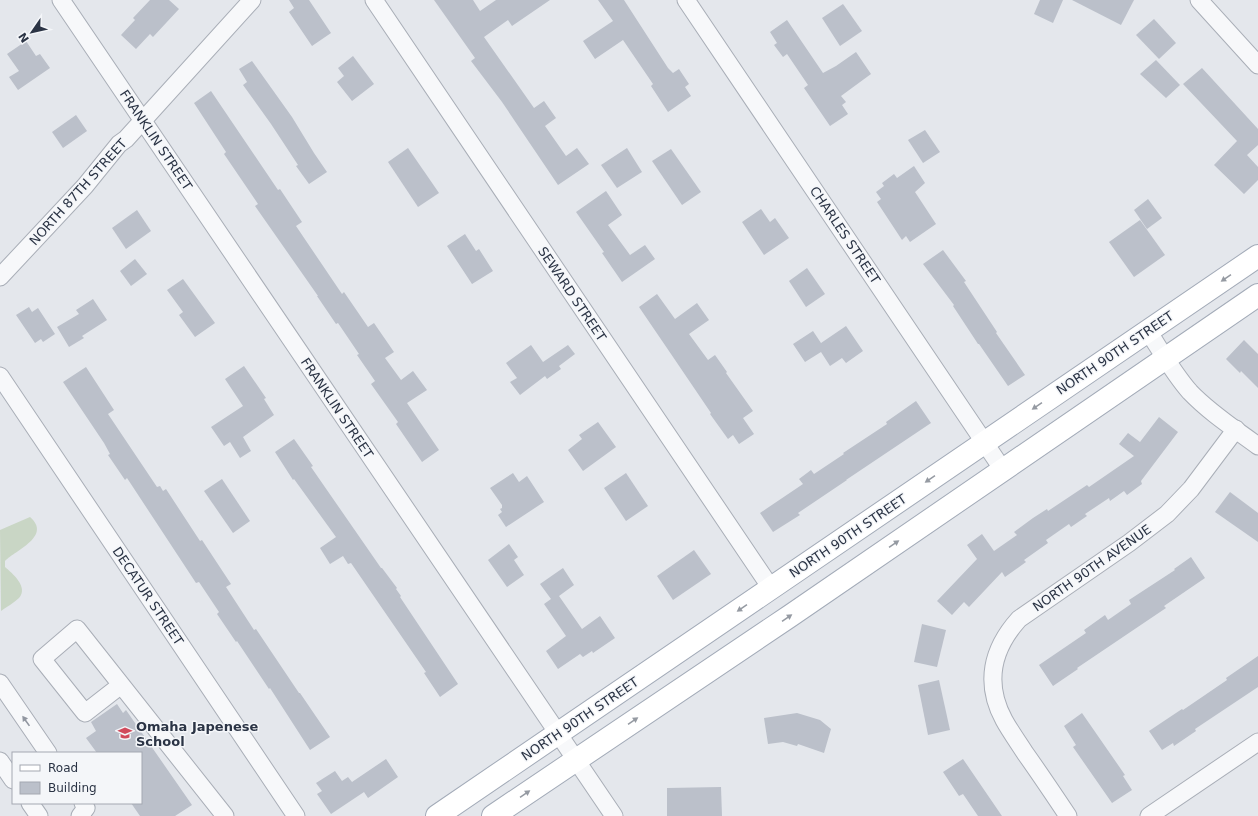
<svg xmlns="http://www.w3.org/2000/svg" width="1258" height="816" font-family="'DejaVu Sans',sans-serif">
  <rect width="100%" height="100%" fill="#e4e7ec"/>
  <path fill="#c9d6c5" d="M30,517C52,536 16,550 5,561V567C12,573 29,587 19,598C14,603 6,607 1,611L0,530Z"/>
  <g fill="#bbc0ca">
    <path d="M150,0H169L179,9L153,37L150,34L136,49L121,35L135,20L133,18Z"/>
    <path d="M289,0H309L331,33L312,46L289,12L294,8Z"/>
    <path d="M434,0H473L480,11L496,0H550L512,26L508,20L484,37L534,108L544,101L556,118L545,126L566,156L577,148L589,164L558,185L502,102L471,61L475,58Z"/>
    <path d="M598,0H624L668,68L673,73L679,69L689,84L685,87L691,96L668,112L651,86L653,84L623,40L595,59L583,41L613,21Z"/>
    <path d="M1040,0H1063L1053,23L1034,14Z"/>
    <path d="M1072,0H1134L1121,25Z"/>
    <path d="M843,4L862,31L840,46L822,18Z"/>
    <path d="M1154,19L1176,43L1159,59L1136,35Z"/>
    <path d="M787,20L823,73L836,66L856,52L871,74L841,96L846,102L842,105L848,114L830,126L804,88L808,85L787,54L783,57L774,45L777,43L770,32Z"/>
    <path d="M26,41L36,56L40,54L50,68L18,90L9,77L19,71L7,54Z"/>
    <path d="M353,56L374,84L352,101L337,82L344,76L338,68Z"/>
    <path d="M1156,60L1180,85L1166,98L1140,74Z"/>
    <path d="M252,61L292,117L314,153L327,172L309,184L296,166L298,165L271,124L243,85L247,82L239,69Z"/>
    <path d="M1202,68L1258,129V145L1247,155L1258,167V180L1244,194L1214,165L1237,141L1183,84Z"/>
    <path d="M211,91L278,190L280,189L302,222L296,226L342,294L344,292L368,327L374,323L394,352L385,358L401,380L413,371L427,390L407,403L439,450L422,462L396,424L398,422L371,384L375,381L357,355L359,354L338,323L336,324L317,296H318L255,206L258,204L224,154L226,152L194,103Z"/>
    <path d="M76,115L87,131L63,148L52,132Z"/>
    <path d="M925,130L940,152L923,163L908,140Z"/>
    <path d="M408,148L439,193L418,207L388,162Z"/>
    <path d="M627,148L642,172L617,188L601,165Z"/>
    <path d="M671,149L701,192L682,205L652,161Z"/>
    <path d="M914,166L925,183L915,192L936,224L910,242L906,236L902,240L877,202L881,199L876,192L884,186L882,183L894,174L897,178Z"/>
    <path d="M606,191L622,215L608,225L630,255L645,245L655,259L622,282L602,253L604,252L576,212Z"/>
    <path d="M1148,199L1162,218L1147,229L1134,210Z"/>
    <path d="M761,209L770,222L775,218L789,238L764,255L742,222Z"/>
    <path d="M137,210L151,231L126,249L112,228Z"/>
    <path d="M1140,220L1165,255L1134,277L1109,242Z"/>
    <path d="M465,234L476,251L479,249L493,271L472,284L447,246Z"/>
    <path d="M943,250L966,281L964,282L997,332L996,333L1025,375L1008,386L979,344H978L953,306L954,305L923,264Z"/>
    <path d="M135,259L147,274L131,286L120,271Z"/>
    <path d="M807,268L825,294L806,307L789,281Z"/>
    <path d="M183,279L215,323L195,337L179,315L183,312L167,290Z"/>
    <path d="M657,294L675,319L697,303L709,320L689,334L708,360L715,355L727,372L726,373L753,411L743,418L754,434L739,444L733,435L728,439L710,414L711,413L671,354L639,307Z"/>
    <path d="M93,299L107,320L82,336L84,338L69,347L57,327L79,314L76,310Z"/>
    <path d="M29,307L32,312L38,308L55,334L43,342L41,339L35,343L16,315Z"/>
    <path d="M846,326L863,351L846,363L842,358L830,366L821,352L805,362L793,344L813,331L821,343Z"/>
    <path d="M1244,340L1258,354V388L1241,371L1240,373L1226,359Z"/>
    <path d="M531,345L543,362L568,345L575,354L559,366L561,369L547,379L545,376L520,395L510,382L517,378L506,363Z"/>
    <path d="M244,366L266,398L264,399L274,415L243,437L251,451L240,458L230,442L224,446L211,427L243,406L225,379Z"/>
    <path d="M86,367L114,410L108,414L157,487L160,486L163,491L166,489L200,541L202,540L231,584L226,587L254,630L256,629L299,693H300L330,737L310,750L270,688L269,689L237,641L236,642L217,614L219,612L199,582L196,583L127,478L125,480L108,455L110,454L104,443L63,382Z"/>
    <path d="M916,401L931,423L846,480H847L798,513L800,515L773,532L760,513L803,484L799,479L811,470L814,474L844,454L843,453L887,424L886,422Z"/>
    <path d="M1159,417L1178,432L1141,481L1142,484L1127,495L1124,491L1110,501L1109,498L1085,514L1087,516L1071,527L1069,524L1046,540L1048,543L1024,560L1026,562L1005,577L1002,572L969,607L964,602L952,615L937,601L977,559L967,545L982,534L994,551L1017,535L1014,532L1033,518L1047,509L1048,511L1087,485L1089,487L1134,456L1119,444L1128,433L1140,442Z"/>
    <path d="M598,422L616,447L583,471L568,450L582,439L579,435Z"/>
    <path d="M294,439L313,466L311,467L381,568H382L397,588L396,589L401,596L400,597L458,684L440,697L424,673L426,672L351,563L348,564L343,556L330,564L320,548L336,537L294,479L293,480L275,452Z"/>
    <path d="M513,473L519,482L527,476L544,502L506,527L498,515L502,512L500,509L502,508V505L490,488Z"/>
    <path d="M626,473L648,506L626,521L604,488Z"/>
    <path d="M222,479L250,521L233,533L204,491Z"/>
    <path d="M1230,492L1258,513V542L1215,512Z"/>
    <path d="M509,544L518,557L514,560L524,575L507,587L488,560Z"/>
    <path d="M694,550L711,574L673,600L657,576Z"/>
    <path d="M1191,557L1205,578L1164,606L1166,608L1077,668L1078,669L1053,686L1039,665L1086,633L1084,630L1105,615L1108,620L1131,604L1129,600L1175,570L1174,569Z"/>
    <path d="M563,568L574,585L559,596L582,629L600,616L615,638L593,653L592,651L583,657L580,654L558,669L546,651L566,636L544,604L551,599L540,584Z"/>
    <path d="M922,624L946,630L937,667L914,662Z"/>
    <path d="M1258,656V687L1195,729L1196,731L1174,746L1173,743L1162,750L1149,731L1182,709L1183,710L1227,680L1226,678Z"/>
    <path d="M939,680L950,730L928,735L918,685Z"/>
    <path d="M117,704L123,713L126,710L192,805L175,816H140L131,803H141V753H97L86,738L96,731L91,722Z"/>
    <path d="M797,713L820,720L831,729L824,753L798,744L797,746L783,742L768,744L764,718Z"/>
    <path d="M1082,713L1125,775L1123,776L1132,790L1112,803L1073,747L1076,745L1064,726Z"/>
    <path d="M386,759L398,777L368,798L364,792L331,814L317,794L322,791L316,783L335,771L342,781L348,777L352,782Z"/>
    <path d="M963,759L1002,816H978L963,794L959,796L943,772Z"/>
    <path d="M721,787L722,816H667V788Z"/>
  </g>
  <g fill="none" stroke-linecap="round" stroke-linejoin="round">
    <defs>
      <g id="minor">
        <path d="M61,0L614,816"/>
        <path d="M374,0L771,588"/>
        <path d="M686,0L1003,470"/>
        <path d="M1199,0L1258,65"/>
        <path d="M0,277L85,186L119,144L126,139L252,0"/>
        <path d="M1148,331C1161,351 1174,374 1190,392C1210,413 1235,429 1258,446"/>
        <path d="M0,376L296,816"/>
        <path d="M0,683L48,753"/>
        <path d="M121,685L85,713L42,659L77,629L225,816"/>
        <path d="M0,761L13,780"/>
        <path d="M30,803L39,816"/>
        <path d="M80,816L86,808L83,803"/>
        <path d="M1068,816C1054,795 1040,774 1025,753C1018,742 1010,731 1004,720C984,683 992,649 1019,619L1129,543L1167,514L1191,489L1236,429"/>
        <path d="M1149,816L1258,742"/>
      </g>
      <g id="major">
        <path d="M437,816L1258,256"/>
        <path d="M493,816L790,616L1258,295"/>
      </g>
    </defs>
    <use href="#minor" stroke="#a9aeb7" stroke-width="19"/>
    <use href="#major" stroke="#a3abb8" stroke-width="24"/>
    <use href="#minor" stroke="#f7f8fa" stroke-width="17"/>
    <use href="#major" stroke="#fff" stroke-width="22"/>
  </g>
  <defs><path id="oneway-solid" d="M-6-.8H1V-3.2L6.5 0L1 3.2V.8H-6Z"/></defs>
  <g fill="#959aa2">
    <use href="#oneway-solid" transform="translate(1226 278) rotate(146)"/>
    <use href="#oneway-solid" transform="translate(1037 406) rotate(146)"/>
    <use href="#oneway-solid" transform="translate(930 479) rotate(146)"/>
    <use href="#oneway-solid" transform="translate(894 544) rotate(-34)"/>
    <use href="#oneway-solid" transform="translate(742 608) rotate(146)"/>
    <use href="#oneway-solid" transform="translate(787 618) rotate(-34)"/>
    <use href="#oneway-solid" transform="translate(633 721) rotate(-34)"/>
    <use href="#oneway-solid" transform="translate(525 794) rotate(-34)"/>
  </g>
  <use fill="#9196a0" href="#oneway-solid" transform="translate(26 721) rotate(-125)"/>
  <defs>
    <symbol id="school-bare" viewBox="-9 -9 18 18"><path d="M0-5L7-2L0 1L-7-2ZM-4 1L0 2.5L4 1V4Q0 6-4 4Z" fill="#d1495b" stroke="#f4f6f9" stroke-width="2.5" paint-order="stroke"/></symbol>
  </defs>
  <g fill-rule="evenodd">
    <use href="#school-bare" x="115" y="723" width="20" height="20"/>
  </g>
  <g text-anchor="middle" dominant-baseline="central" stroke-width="3" stroke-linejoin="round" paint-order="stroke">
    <g font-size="13" fill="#2b3445" stroke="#f4f6f9">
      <text transform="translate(156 140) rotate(56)">FRANKLIN STREET</text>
      <text transform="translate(78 192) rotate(-48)">NORTH 87TH STREET</text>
      <text transform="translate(845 235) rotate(56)">CHARLES STREET</text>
      <text transform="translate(572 294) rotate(56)">SEWARD STREET</text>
      <text transform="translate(1115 353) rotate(-34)">NORTH 90TH STREET</text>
      <text transform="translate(337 408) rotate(56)">FRANKLIN STREET</text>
      <text transform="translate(848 536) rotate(-34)">NORTH 90TH STREET</text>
      <text transform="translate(1092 568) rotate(-35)">NORTH 90TH AVENUE</text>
      <text transform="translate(148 596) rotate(56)">DECATUR STREET</text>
      <text transform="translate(580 719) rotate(-34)">NORTH 90TH STREET</text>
    </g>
    <g font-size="13" font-weight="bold" fill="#2b3445" stroke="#f4f6f9" text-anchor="start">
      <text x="136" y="726">Omaha Japenese<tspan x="136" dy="15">School</tspan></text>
    </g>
  </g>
  <rect x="12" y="752" width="130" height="52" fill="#f4f6f9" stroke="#a4a8b1"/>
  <rect x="20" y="765" width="20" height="6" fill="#ffffff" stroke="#a4a8b1"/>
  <text x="48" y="772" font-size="12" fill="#2b3445">Road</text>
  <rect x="20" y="782" width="20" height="12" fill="#bbc0ca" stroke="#a4a8b1"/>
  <text x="48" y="792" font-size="12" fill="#2b3445">Building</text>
  <g transform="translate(32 32) rotate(236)" stroke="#f4f6f9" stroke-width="3" paint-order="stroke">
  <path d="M0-3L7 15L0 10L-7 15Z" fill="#2b3445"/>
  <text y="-6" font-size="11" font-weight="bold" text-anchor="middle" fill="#2b3445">N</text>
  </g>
</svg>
